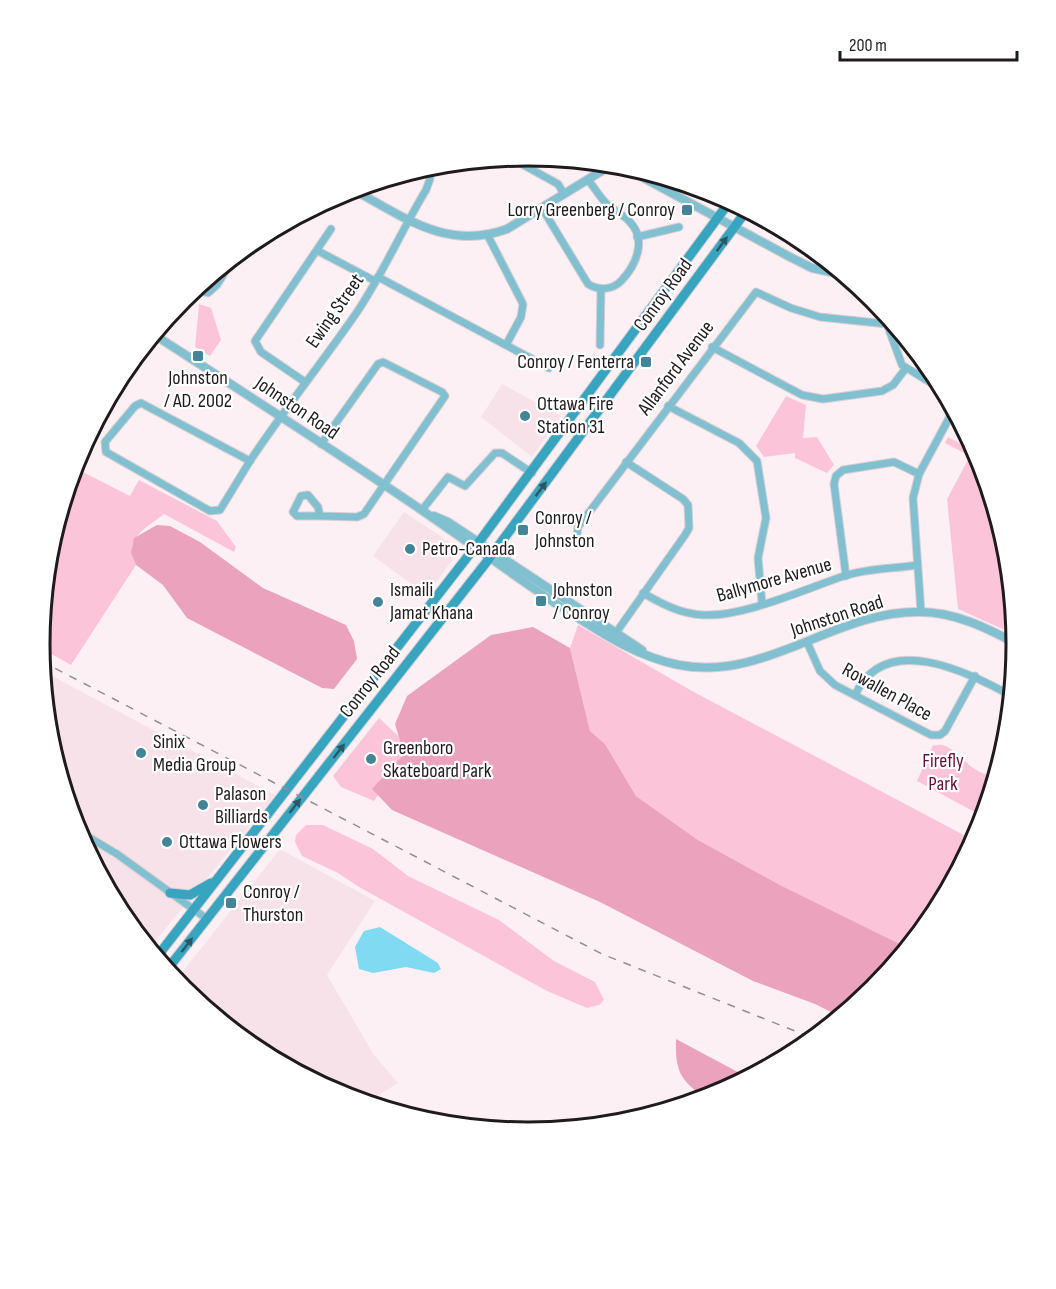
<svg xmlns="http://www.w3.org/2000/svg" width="1056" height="1289" font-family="'Sofia Sans Condensed',sans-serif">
  <rect width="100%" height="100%" fill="#fdf0f4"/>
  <g fill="#f7e2e9">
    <path d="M502,384L561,416L532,457L481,417Z"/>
    <path d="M404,512L457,547L458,552L427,595L373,556Z"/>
    <path d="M41,670L275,795L149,949L121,916L76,831L48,740Z"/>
    <path d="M280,849L375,901L327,975L374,1055L398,1083L371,1100L220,1021L175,981Z"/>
  </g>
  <g fill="#fcc4d9">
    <path d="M199,304L211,308L221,340L210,356L195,347Z"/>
    <path d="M786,396L806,405L803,438L817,437L834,465L827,473L795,458V453L764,457L756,446Z"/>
    <path d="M948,437L973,450L975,448L980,458L1008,549L1016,635L958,609L947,499L970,456L945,443Z"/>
    <path d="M73,467L130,496L139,480L217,521L236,547L234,552L164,514C144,530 123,538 136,565L71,665L39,647V644L48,549Z"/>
    <path d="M578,625L692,691L975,841L934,916L908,948L780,885L698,840L636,796L605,744L590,731L570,648Z"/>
    <path d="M379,718L410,747L374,801L341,787L333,776Z"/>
    <path d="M933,745C936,746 939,744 942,745C959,749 970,776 997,776L984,817L917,781Z"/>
    <path d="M306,825H323L373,849L408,876L499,920L554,961L595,982L604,1000L599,1005L587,1008L547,991L359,887L338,873L302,856L295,842L296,835Z"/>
    <path d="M221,1022L388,1110C325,1091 272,1064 221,1022Z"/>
  </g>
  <g fill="#eaa2bd">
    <path d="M157,525L170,526L200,542L263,588L346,625L354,641L357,659L334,689L322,688L187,618L163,585L136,565L131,553L134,538Z"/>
    <path d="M533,627L570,648L590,731L605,744L636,796L698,840L780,885L908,948L874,991L841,1017L815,1004L753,981L600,902L392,810L372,789L404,754L395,724L407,696L491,635Z"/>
    <path d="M676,1039L749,1078L707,1099C680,1081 675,1071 676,1039Z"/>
  </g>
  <path fill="#80daf2" d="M380,927L438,963L441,969L434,973L406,967L373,973L359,969L355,947L364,931Z"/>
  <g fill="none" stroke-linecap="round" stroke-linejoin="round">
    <defs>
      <g id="minor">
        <path d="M509,157L558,184L564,194"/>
        <path d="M542,208L588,284C599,291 613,290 622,280C636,265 647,240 630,222C624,215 615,211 608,205C600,198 595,188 588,180"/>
        <path d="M488,236L523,304L521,317L506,345"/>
        <path d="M637,237L679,227"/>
        <path d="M318,251L375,281"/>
        <path d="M378,277L549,368"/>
        <path d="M194,289L208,293L217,285L235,256"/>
        <path d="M600,345L601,289"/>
        <path d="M712,347L802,395L823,399L882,391L893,385L906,368"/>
        <path d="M305,382L261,352L255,341L331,229"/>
        <path d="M141,403L250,461L220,510L210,511L106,452L105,442L135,406Z"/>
        <path d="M668,406L739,443L757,461L766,518L758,558L762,603"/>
        <path d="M250,461C283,411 321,364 355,315C382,276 401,231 426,190L430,179L429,166"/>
        <path d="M422,510L448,477L465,486L495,453H502L532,473"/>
        <path d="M320,516H297L293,512L301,496L308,495L318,507L320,516L357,517L364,514L445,396L442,392L383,362L378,364L321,444"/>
        <path d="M576,541L578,527L756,292L791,308L820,317L887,324L902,365L944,391"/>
        <path d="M846,576L834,484L836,476L843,470L894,462L919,474"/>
        <path d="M643,593C662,604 681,614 703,615C744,617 805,589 844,576C868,568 892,569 917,565"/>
        <path d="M921,612L913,498L919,474L954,409"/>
        <path d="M613,637L685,535L689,528L688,505L683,499L626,462"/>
        <path d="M807,642L820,671L835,685L931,735H940L945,731L975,676"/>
        <path d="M855,695C885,630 967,672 1012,696"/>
        <path d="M75,829L117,854L207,919"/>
      </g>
      <g id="tertiary">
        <path d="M618,164L790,257L812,268L845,275"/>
        <path d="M352,189C404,217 447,251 507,229L613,164"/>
        <path d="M153,334C243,392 332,449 420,509C467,541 513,575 561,607C599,631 634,656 679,665C765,682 836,610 920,612C955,612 987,628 1017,644"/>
        <path d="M434,516L448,522L642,650"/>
      </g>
      <g id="secondary">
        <path d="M170,893L190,895L211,883"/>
        <path d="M156,958L479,542L730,201"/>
        <path d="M166,971L485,564L747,210"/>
      </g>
    </defs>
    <use href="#minor" stroke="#d9ced1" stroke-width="9"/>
    <use href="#tertiary" stroke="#d9ced1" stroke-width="10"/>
    <use href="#secondary" stroke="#d9ced1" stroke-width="11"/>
    <use href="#minor" stroke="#81c0d1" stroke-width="7"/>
    <use href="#tertiary" stroke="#81c0d1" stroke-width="8"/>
    <use href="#secondary" stroke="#37a5bf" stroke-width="9"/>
    <path stroke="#968d90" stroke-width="1.5" stroke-dasharray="8 8" stroke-linecap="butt" d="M41,661L602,954L815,1039"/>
  </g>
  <defs><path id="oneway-solid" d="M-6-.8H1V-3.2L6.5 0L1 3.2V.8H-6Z" transform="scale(1.5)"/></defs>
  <g fill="#2a5965">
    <use href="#oneway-solid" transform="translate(722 244) rotate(-54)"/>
    <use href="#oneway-solid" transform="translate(541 489) rotate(-53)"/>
    <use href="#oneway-solid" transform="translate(339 751) rotate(-52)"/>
    <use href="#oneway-solid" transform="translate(295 806) rotate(-52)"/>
    <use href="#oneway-solid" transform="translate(187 945) rotate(-52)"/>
  </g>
  <g fill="#438596" stroke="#fff" stroke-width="2">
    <rect x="681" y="204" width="12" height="12" rx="3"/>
    <rect x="192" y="350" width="12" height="12" rx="3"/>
    <rect x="640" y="356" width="12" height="12" rx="3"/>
    <circle cx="525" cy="416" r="6"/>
    <rect x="517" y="524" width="12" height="12" rx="3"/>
    <circle cx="410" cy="549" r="6"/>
    <rect x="535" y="595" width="12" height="12" rx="3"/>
    <circle cx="378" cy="602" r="6"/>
    <circle cx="141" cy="753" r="6"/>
    <circle cx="371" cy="759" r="6"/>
    <circle cx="203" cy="805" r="6"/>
    <circle cx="167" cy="842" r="6"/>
    <rect x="225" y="897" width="12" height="12" rx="3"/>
  </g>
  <g text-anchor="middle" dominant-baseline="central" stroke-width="4.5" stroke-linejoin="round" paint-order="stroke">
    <g font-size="20" fill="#1f1a1c" stroke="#fff" text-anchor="start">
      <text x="675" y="210" text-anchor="end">Lorry Greenberg / Conroy</text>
      <text x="634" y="362" text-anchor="end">Conroy / Fenterra</text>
      <text x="198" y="378" text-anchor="middle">Johnston<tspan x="198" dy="23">/ AD. 2002</tspan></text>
      <text x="537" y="404">Ottawa Fire<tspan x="537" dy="23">Station 31</tspan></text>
      <text x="535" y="518">Conroy /<tspan x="535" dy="23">Johnston</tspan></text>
      <text x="422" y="549">Petro-Canada</text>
      <text x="390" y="590">Ismaili<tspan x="390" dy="23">Jamat Khana</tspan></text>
      <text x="553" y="590">Johnston<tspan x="553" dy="23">/ Conroy</tspan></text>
      <text x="153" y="742">Sinix<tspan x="153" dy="23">Media Group</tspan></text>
      <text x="383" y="748">Greenboro<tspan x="383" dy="23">Skateboard Park</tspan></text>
      <text x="215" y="794">Palason<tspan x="215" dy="23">Billiards</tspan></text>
      <text x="179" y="842">Ottawa Flowers</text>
      <text x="243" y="892">Conroy /<tspan x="243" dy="23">Thurston</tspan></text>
    </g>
    <g font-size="20" fill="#1f1a1c" stroke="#fff">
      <text transform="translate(663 295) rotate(-54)">Conroy Road</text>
      <text transform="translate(335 311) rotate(-55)">Ewing Street</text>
      <text transform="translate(676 368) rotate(-53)">Allanford Avenue</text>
      <text transform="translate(297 408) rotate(34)">Johnston Road</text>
      <text transform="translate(774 580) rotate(-16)">Ballymore Avenue</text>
      <text transform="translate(837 616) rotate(-18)">Johnston Road</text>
      <text transform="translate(370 682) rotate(-52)">Conroy Road</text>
      <text transform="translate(887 692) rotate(29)">Rowallen Place</text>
    </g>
    <g font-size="20" fill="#65113c" stroke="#fff">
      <text x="943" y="761">Firefly<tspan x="943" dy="23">Park</tspan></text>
    </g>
  </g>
  <path d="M0 0H1056V1289H0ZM50 644a478 478 0 1 1 956 0a478 478 0 1 1-956 0Z" fill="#fff" fill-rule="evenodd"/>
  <path fill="none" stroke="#1f1a1c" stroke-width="3" d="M50 644a478 478 0 1 1 956 0a478 478 0 1 1-956 0Z"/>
  <path d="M840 51v9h177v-9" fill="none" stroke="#1f1a1c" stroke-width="3"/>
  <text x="849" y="51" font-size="18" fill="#1f1a1c" stroke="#ffffff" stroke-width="4.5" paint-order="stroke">200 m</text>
</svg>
